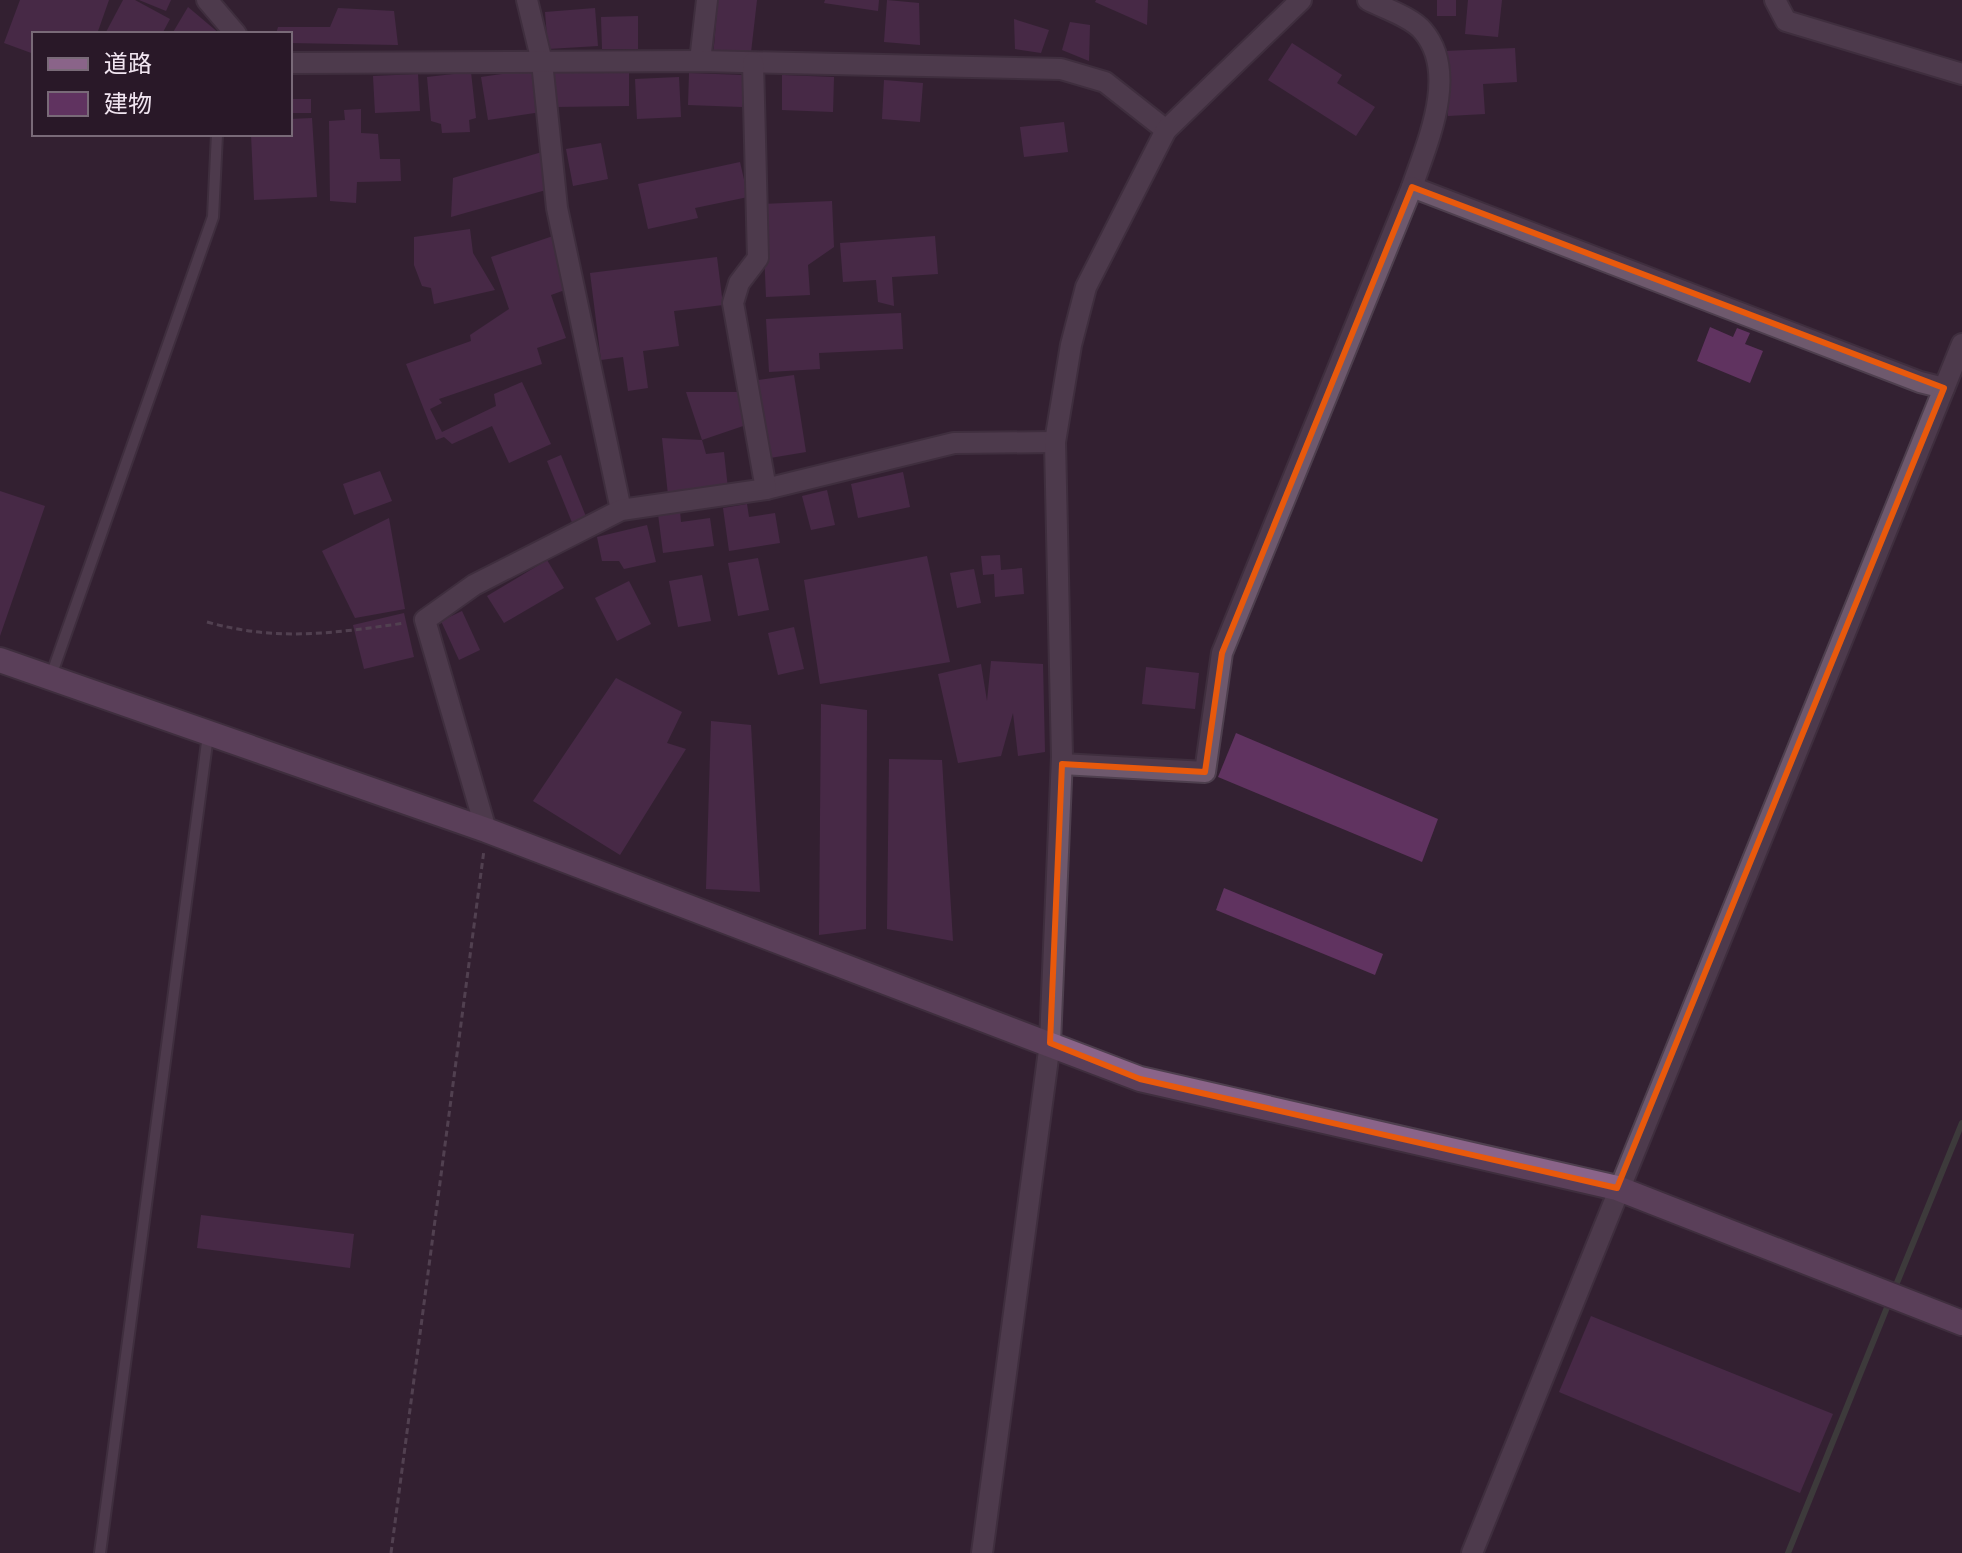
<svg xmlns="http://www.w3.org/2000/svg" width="1962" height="1553" font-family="Overpass,'Noto Sans JP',sans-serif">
  <rect width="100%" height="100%" fill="#332132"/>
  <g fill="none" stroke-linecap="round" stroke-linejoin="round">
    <g stroke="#4a5a48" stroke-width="6">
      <path d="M1894,1290L1962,1123"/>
      <path d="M1788,1553L1890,1300"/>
    </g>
  </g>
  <g fill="#603360">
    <path d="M20,0H109L97,34H34V54L4,43Z"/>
    <path d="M123,0H135L170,19L162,34H105Z"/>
    <path d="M139,0H171L166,11Z"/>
    <path d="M718,0H757L750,61L713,57Z"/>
    <path d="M825,0H879L878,11L824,3Z"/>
    <path d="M887,0L919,3L920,45L884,42Z"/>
    <path d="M1096,0H1148L1147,25L1095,2Z"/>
    <rect x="1437" y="0" width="19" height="16"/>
    <path d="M1468,0H1502L1498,37L1465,34Z"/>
    <path d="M188,7L220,34H172Z"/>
    <path d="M338,8L394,11L398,45L290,43V34H276L278,27H330Z"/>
    <path d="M595,8L598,46L548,49L545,12Z"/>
    <path d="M638,16V49H602L601,17Z"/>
    <path d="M1014,19L1049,30L1041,53L1015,49Z"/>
    <path d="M1070,22L1090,25L1089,61L1062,50Z"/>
    <path d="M1292,43L1342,75L1337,83L1375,107L1356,136L1268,80Z"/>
    <path d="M1515,48L1517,82L1483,84L1485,114L1448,116L1445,51Z"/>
    <path d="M541,68L548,111L488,120L481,77Z"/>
    <path d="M629,71V106L554,107L553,73Z"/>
    <path d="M471,72L476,118L469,120L470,132L442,133L441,124L431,121L427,77Z"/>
    <path d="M689,73L743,75L742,107L688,105Z"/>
    <path d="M418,74L420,111L375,113L373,76Z"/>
    <path d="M782,75L834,77L833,112L782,110Z"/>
    <path d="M679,77L681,117L637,119L635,79Z"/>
    <path d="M884,80L923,83L920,122L882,119Z"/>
    <rect x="290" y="99" width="21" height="14"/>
    <path d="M361,109V133L378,134L380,159H400L401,181L357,182L356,203L330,201L329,121L345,120L344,110Z"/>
    <path d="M312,118L317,197L254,200L251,134H290V119Z"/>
    <path d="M1064,122L1068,152L1024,157L1020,127Z"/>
    <path d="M601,143L608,179L573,186L566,149Z"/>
    <path d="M542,152L553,188L451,217L453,178Z"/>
    <path d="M740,162L748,197L695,208L698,218L648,229L638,184Z"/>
    <path d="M832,201L834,247L808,265L810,295L766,297L762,204Z"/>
    <path d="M470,229L473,253L495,290L434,304L431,288L422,286L414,265V237Z"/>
    <path d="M559,234L576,286L551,295L566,338L537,348L542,364L439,399L442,403L430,409L442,432L496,406L494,394L522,382L551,444L509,463L492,426L452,444L444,437L436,440L406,364L471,341L470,335L509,309L491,257Z"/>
    <path d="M935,236L938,274L892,277L894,306L878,302L876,280L843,282L840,243Z"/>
    <path d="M717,257L723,305L674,311L679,346L643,351L648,388L628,391L623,357L601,360L590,273Z"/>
    <path d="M901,313L903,349L819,353L820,369L769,372L766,319Z"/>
    <path d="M1710,327L1733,337L1737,328L1750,333L1745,344L1763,351L1750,383L1697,361Z"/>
    <path d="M794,375L806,452L770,458L758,380Z"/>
    <path d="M686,392H738L749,424L702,440Z"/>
    <path d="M662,438L702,440L706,454L724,452L728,489L668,495Z"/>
    <path d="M561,455L587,519L573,525L547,461Z"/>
    <path d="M380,471L392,501L354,515L343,484Z"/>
    <path d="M903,472L910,507L858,518L851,484Z"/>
    <path d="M827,490L835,525L811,530L802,496Z"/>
    <path d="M0,491L45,506L0,636Z"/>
    <path d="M747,504L749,517L775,513L780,543L729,551L723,508Z"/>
    <path d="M680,511L681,522L710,518L714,546L663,553L658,514Z"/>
    <path d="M389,518L405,609L355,618L322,551Z"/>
    <path d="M647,525L656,562L624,569L619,561H602L597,537Z"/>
    <path d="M1000,555L1001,570L1022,568L1024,594L995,597L994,574L983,575L981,556Z"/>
    <path d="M927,556L950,662L820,684L804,580Z"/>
    <path d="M758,558L769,610L738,616L728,563Z"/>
    <path d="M547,560L564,588L504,623L487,596Z"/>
    <path d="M974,569L981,603L957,608L950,573Z"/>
    <path d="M702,575L711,621L678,627L669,581Z"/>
    <path d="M629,581L651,624L617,641L595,598Z"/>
    <path d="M462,611L480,650L459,660L441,621Z"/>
    <path d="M404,613L414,657L364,669L353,625Z"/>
    <path d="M794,627L804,669L778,675L768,633Z"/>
    <path d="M991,661L1043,664L1045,752L1018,756L1013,713L1001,756L958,763L938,674L981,664L987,701Z"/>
    <path d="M1146,667L1199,673L1195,709L1142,704Z"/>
    <path d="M616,678L682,712L667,743L686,749L620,855L533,801Z"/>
    <path d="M821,704L867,710L866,929L819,935Z"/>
    <path d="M711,721L751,725L760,892L706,889Z"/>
    <path d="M1236,733L1438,819L1422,862L1218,777Z"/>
    <path d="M889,759L942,760L953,941L887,929Z"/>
    <path d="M1224,888L1383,954L1375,975L1216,910Z"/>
    <path d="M201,1215L354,1234L350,1268L197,1248Z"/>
    <path d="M1591,1316L1833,1414L1800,1493L1559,1392Z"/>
  </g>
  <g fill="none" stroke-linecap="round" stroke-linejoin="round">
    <defs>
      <g id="lane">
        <path d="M51,676L213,217L217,134"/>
        <path d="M100,1553L208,735"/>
      </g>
      <g id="street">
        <path d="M207,0L236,34"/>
        <path d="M527,0L542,62L557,208L621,510"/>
        <path d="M1368,0C1383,8 1412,17 1423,31C1459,73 1427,143 1412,187L1920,382L1944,388"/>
        <path d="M1775,0L1786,21L1962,74"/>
        <path d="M700,61L707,0"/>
        <path d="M290,63L700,61L1061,69L1105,82L1166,130"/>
        <path d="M766,489L954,443L1055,442"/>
        <path d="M1062,764L1205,772L1222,653L1412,187"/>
        <path d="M486,830L425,620L474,585L621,510L766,489L733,303L739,283L758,258L753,63"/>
        <path d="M982,1553L1050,1043L1062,757L1055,442L1071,345L1086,287L1166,130L1301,0"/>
        <path d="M1472,1553L1962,344"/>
      </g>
      <path id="secondary" d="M0,660L486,830L1140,1079L1617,1188L1962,1323"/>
    </defs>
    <use href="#lane" stroke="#4e3f4e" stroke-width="14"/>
    <use href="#street" stroke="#4e3f4e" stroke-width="24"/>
    <use href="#secondary" stroke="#4e3f4e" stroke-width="28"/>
    <g stroke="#776776" stroke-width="3" stroke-dasharray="6 4" stroke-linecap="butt">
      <path d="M207,622C278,642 334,633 405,623"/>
      <path d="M391,1553L484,850"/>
    </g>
    <use href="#lane" stroke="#6e596d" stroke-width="10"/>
    <use href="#street" stroke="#6e596d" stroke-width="20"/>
    <use href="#secondary" stroke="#8a6489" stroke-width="24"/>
  </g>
  <path d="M0 0H1962V1553H0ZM1412,187L1944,388L1617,1188L1140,1079L1050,1043L1062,764L1205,772L1222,653Z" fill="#332132" fill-opacity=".55" fill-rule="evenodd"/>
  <path fill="none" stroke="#e8590c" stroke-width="6" stroke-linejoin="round" d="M1412,187L1944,388L1617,1188L1140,1079L1050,1043L1062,764L1205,772L1222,653Z"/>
  <rect x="32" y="32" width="260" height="104" fill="#291828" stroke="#796a78" stroke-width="2"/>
  <rect x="48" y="58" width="40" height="12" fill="#8a6489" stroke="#796a78" stroke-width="2"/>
  <text x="104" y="72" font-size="24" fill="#f1e5f1">道路</text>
  <rect x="48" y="92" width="40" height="24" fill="#603360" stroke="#796a78" stroke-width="2"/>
  <text x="104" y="112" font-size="24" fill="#f1e5f1">建物</text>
</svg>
